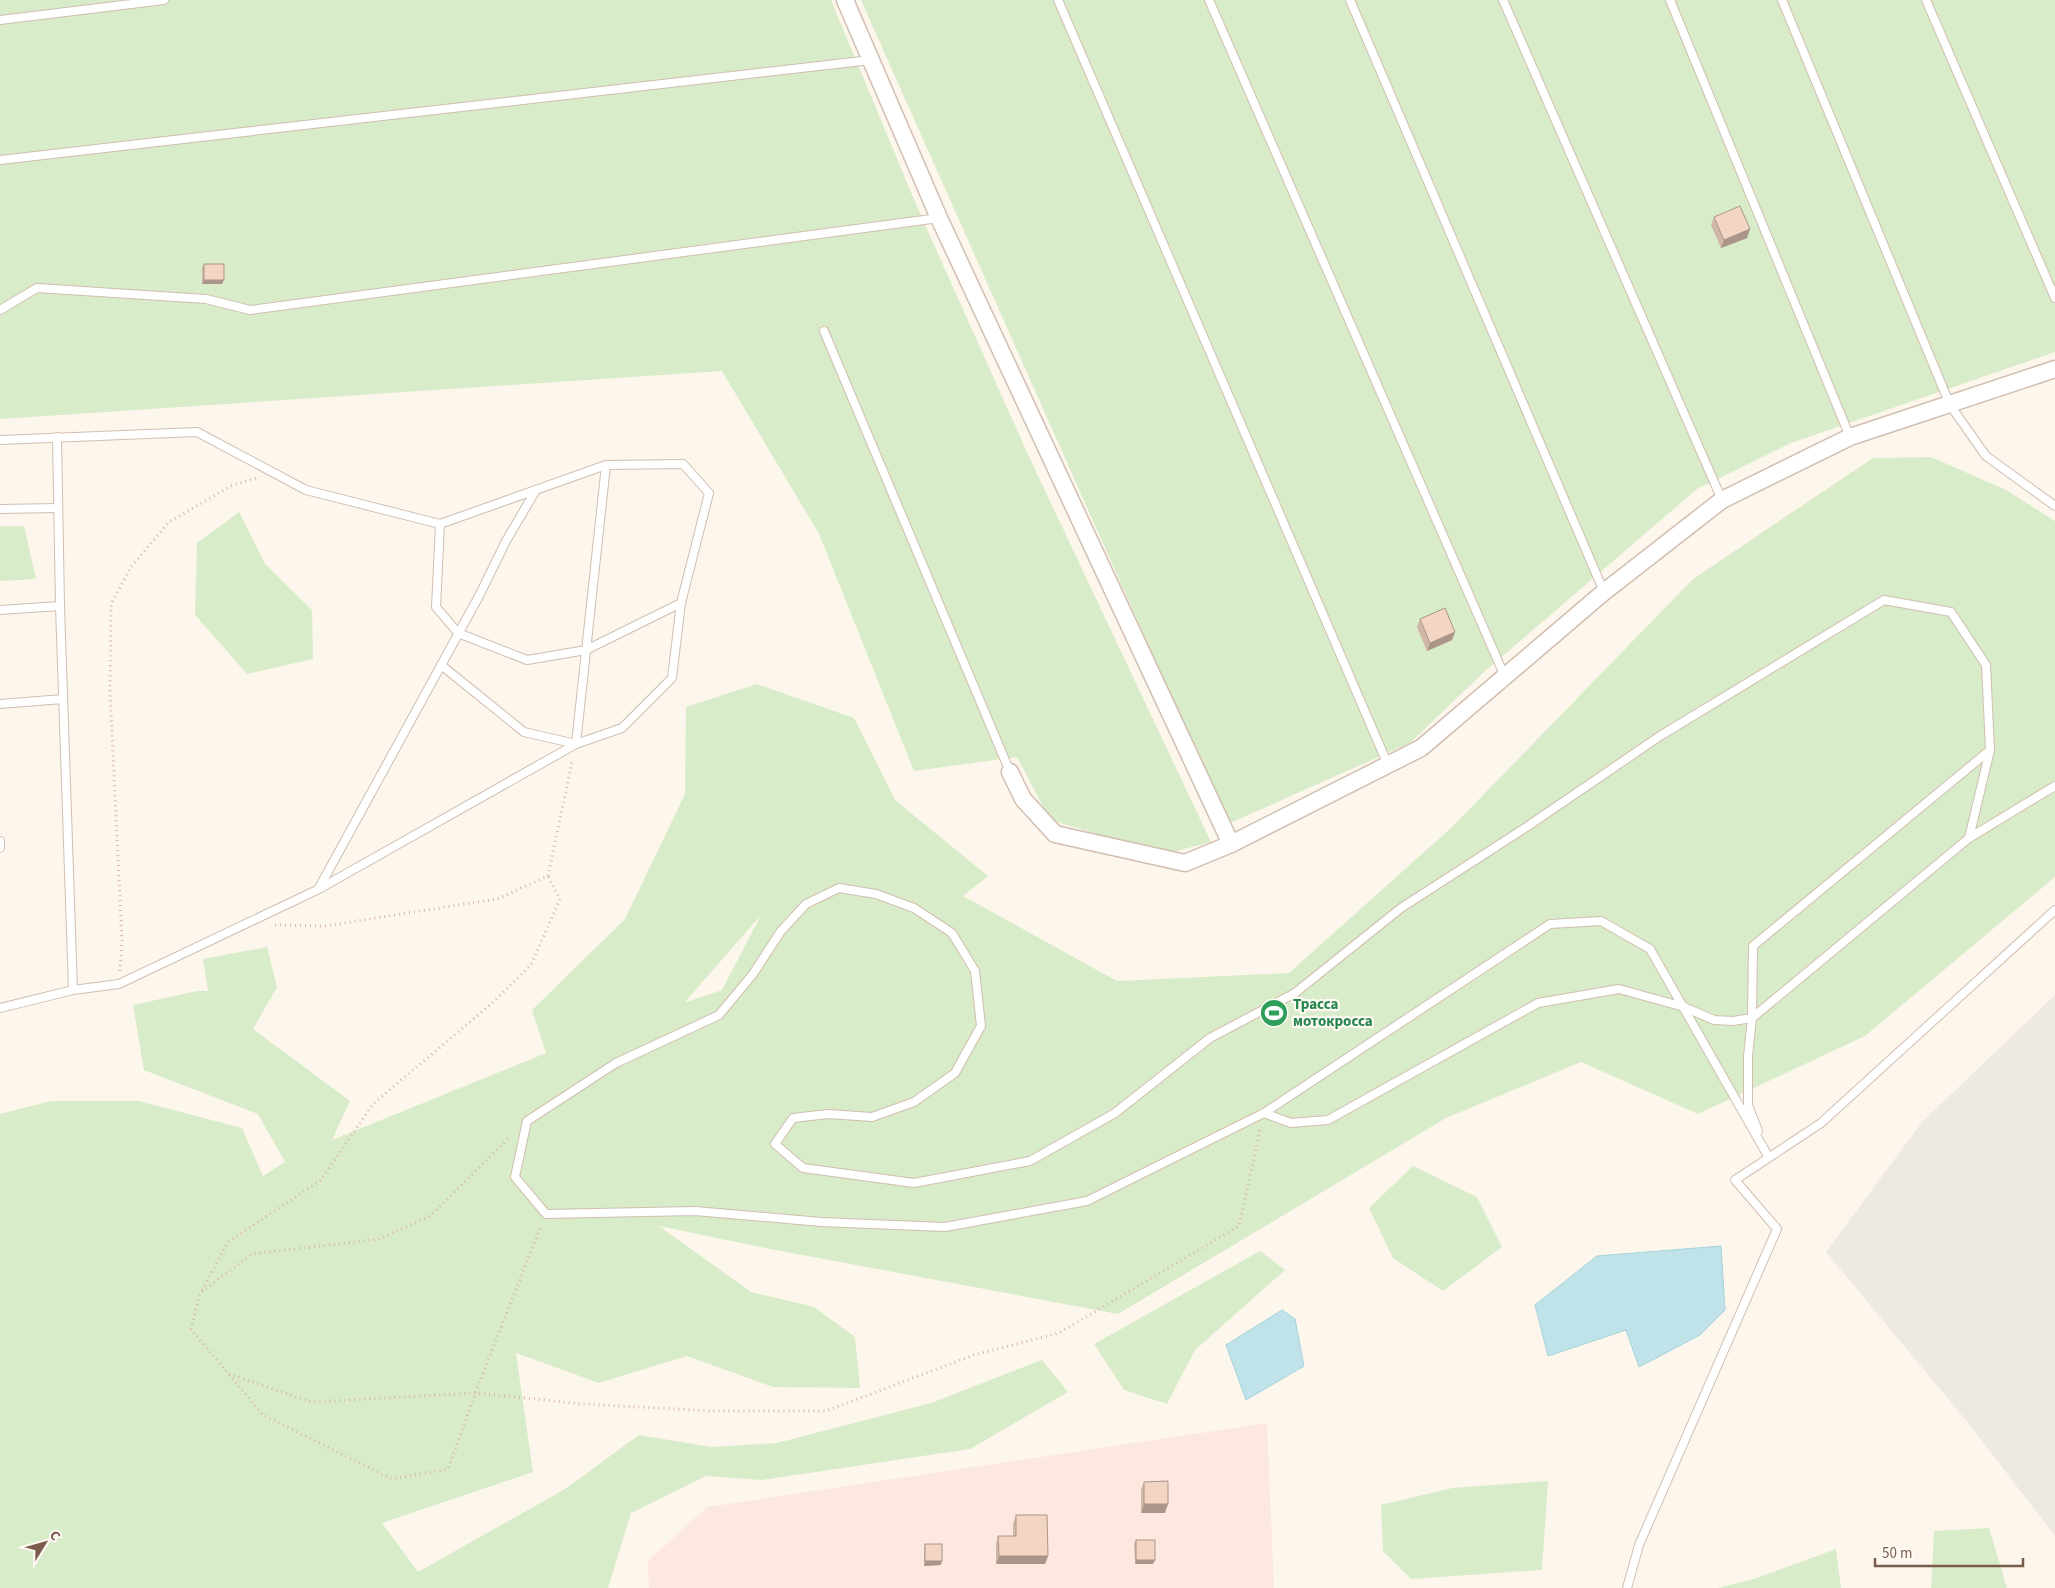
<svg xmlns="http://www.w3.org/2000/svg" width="2055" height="1588" font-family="'Source Sans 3',sans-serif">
  <rect width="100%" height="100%" fill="#fdf6ec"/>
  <path fill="#fde8e0" d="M1267,1423L1274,1588H649L648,1561L707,1507Z"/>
  <path fill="#efe9e4" d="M2055,995V1536L1969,1424L1826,1252L1922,1122Z"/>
  <g fill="#d8ecc9" fill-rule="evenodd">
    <path d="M0,0H831L918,209L1031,461L1211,842L1165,854L1050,820L1017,757L914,771L819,534L722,371L0,419Z"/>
    <path d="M861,0H2055V352L1791,443L1697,489L1483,673L1410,743L1228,824Z"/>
    <path d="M1931,457L2006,490L2055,521V877L1865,1036L1698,1114L1581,1062L1446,1118L1118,1314L765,1248L659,1226L751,1292L814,1307L855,1337L860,1388L773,1387L687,1356L599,1383L516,1353L533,1472L382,1523L418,1572L565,1489L639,1435L712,1447L777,1443L931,1403L1042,1360L1068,1392L970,1449L762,1480L706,1476L631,1513L608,1588H0V1114L51,1101H139L242,1128L263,1176L285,1162L258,1114L144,1070L133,1005L197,991H208L203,959L267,947L277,987L253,1029L350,1101L332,1140L546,1053L532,1010L625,919L685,794L686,707L757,684L854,718L895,800L988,876L963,896L1117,981L1289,973L1452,827L1693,579L1873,458ZM761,915L722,990L684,1003Z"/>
    <path d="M239,512L265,564L312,610L313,659L247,674L195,615L197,543Z"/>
    <path d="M0,526H24L36,579L0,581Z"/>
    <path d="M1413,1166L1477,1197L1502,1247L1443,1291L1393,1258L1369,1208Z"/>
    <path d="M1260,1251L1285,1270L1195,1350L1167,1404L1124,1390L1094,1344Z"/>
    <path d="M1548,1481L1542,1570L1411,1579L1383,1551L1381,1505L1452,1488Z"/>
    <path d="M1989,1528L2007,1588H1931L1934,1531Z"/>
    <path d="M1836,1549L1841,1588H1718L1754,1579Z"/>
  </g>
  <g fill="#bfe3e8" stroke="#a5d3da">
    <path d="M1721,1246L1725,1310L1700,1335L1639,1367L1626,1330L1548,1356L1535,1305L1597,1256Z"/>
    <path d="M1282,1310L1295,1319L1304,1366L1246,1400L1226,1345Z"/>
  </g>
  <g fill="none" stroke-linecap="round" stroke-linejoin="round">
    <defs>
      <g id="service">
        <path d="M1058,0L1388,765"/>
        <path d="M1209,0L1505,677"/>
        <path d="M1350,0L1604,592"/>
        <path d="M1503,0L1722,500"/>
        <path d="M1670,0L1850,437"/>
        <path d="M1782,0L1950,405L1986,456L2055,506"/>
        <path d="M1926,0L2055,298"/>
        <path d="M0,20L164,0"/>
        <path d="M0,160L871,60"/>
        <path d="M0,310L37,288L206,299L250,310L939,218"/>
        <path d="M824,331L1010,772"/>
        <path d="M57,437L60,606L73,990"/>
        <path d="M0,440L197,432L306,490L440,524L606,465"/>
        <path d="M0,509L58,508"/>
        <path d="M0,610L60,606"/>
        <path d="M441,665L524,732L576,744L622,728L672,678L681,603"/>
        <path d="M0,704L63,699"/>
        <path d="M1969,838L1990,750"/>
        <path d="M0,841V848"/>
        <path d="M319,888L479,596L506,541L536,490"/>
        <path d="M0,1008L73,990L119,984L319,889L576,744L606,465L683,464L709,493L681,603L586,650L527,660L458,633L436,607L440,524"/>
        <path d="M1264,1113L1291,1123L1328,1120L1538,1003L1619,989L1684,1007L1714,1020L1733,1021L1752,1018L1753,946L1990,750L1986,665L1951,612L1884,600L1660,736L1528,826L1401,908L1295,993L1210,1038L1115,1113L1030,1161L914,1183L803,1168L775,1144L793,1118L828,1114L872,1117L914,1102L955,1073L981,1026L975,971L952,933L914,908L876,894L839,888L806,904L781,931L753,974L719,1015L616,1063L527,1121L515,1177L546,1214L695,1211L821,1222L945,1227L1087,1201L1264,1113L1550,924L1601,921L1650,949L1768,1156"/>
        <path d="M1758,1131L1748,1105V1056L1752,1018L1969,838L2055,786"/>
        <path d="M1627,1588L1639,1545L1777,1229L1735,1180L1821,1123L2055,910"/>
      </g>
      <g id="minor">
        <path d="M845,0L939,218L1231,844L1421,748L1604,592L1722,500L1850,437L2055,369"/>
        <path d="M1010,772L1023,799L1055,834L1185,863L1231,844"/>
      </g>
    </defs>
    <use href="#service" stroke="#d1beb0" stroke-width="10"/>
    <use href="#minor" stroke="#d1beb0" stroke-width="19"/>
    <g stroke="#d9b8a5" stroke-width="3" stroke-dasharray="1 4" stroke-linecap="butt">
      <path d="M275,925L325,926L497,899L548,876L572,762"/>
      <path d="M120,971L122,941L110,692L111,604L131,567L169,522L231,486L256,478"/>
      <path d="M508,1139L430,1216L379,1239L252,1254L200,1293L191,1329L263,1415L392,1479L448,1469L481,1378L541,1226"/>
      <path d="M202,1290L228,1242L321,1180L373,1104L490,1005L531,965L560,899L548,876"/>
      <path d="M229,1374L312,1402L476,1393L583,1404L713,1411H826L974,1355L1059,1333L1239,1226L1260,1130"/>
    </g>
    <use href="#service" stroke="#fff" stroke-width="8"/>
    <use href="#minor" stroke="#fff" stroke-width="16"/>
  </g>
  <g fill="#d1b7a8">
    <path d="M1714,217L1750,229L1747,238L1721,248L1711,225Z"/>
    <path d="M204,264L222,284H202V268Z"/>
    <path d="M1420,619L1455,632L1452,640L1427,651L1417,627Z"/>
    <path d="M1144,1482L1165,1513H1141V1490Z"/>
    <path d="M1016,1515L1048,1556L1045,1564H996V1544L998,1536H1013V1524Z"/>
    <path d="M1136,1540L1153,1564H1135L1134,1544Z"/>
    <path d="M925,1544L941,1565L924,1566V1548Z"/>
  </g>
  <g fill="#aa9588">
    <path d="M1750,229L1747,238L1721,248L1724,240Z"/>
    <path d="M204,280H224L222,284H202Z"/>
    <path d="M1455,632L1452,640L1427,651L1430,643Z"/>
    <path d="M1144,1504H1168L1165,1513H1141Z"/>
    <path d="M999,1556H1048L1045,1564H996Z"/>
    <path d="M1136,1560H1155L1153,1564H1135Z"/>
    <path d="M925,1561H942L941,1565L924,1566Z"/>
  </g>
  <g fill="#f3d5c3" stroke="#aa9588">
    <path d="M1740,206L1750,229L1724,240L1714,217Z"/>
    <rect x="204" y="264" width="20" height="16"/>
    <path d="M1445,608L1455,632L1430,643L1420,619Z"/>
    <path d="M1168,1481V1504H1144V1482Z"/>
    <path d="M1016,1515H1047L1048,1556H999L998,1536H1016Z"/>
    <rect x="1136" y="1540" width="19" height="20"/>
    <rect x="925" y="1544" width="17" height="17"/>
  </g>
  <defs>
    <symbol id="stadium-disc" viewBox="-11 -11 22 22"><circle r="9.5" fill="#2e9e5b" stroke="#fffaf3"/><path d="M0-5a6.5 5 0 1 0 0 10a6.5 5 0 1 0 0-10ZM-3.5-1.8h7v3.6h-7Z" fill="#fff"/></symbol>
  </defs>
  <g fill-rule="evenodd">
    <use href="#stadium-disc" x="1258" y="997" width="32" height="32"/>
  </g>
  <g text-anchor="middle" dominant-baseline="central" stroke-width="4.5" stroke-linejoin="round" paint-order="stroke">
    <g font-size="15" font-weight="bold" fill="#27864d" stroke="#fffaf3" text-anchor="start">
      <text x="1293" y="1004">Трасса<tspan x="1293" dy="17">мотокросса</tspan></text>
    </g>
  </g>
  <g transform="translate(45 1543) rotate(53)" stroke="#fffaf3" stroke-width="4" paint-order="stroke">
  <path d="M0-4L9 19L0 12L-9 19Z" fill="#7a5c4d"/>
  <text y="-8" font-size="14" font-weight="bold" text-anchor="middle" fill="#7a5c4d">С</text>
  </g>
  <path d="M1875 1558v8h148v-8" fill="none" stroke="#7a5c4d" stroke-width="2.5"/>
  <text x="1882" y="1558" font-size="15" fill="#7a5c4d" stroke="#fffaf3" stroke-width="4" paint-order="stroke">50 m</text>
</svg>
